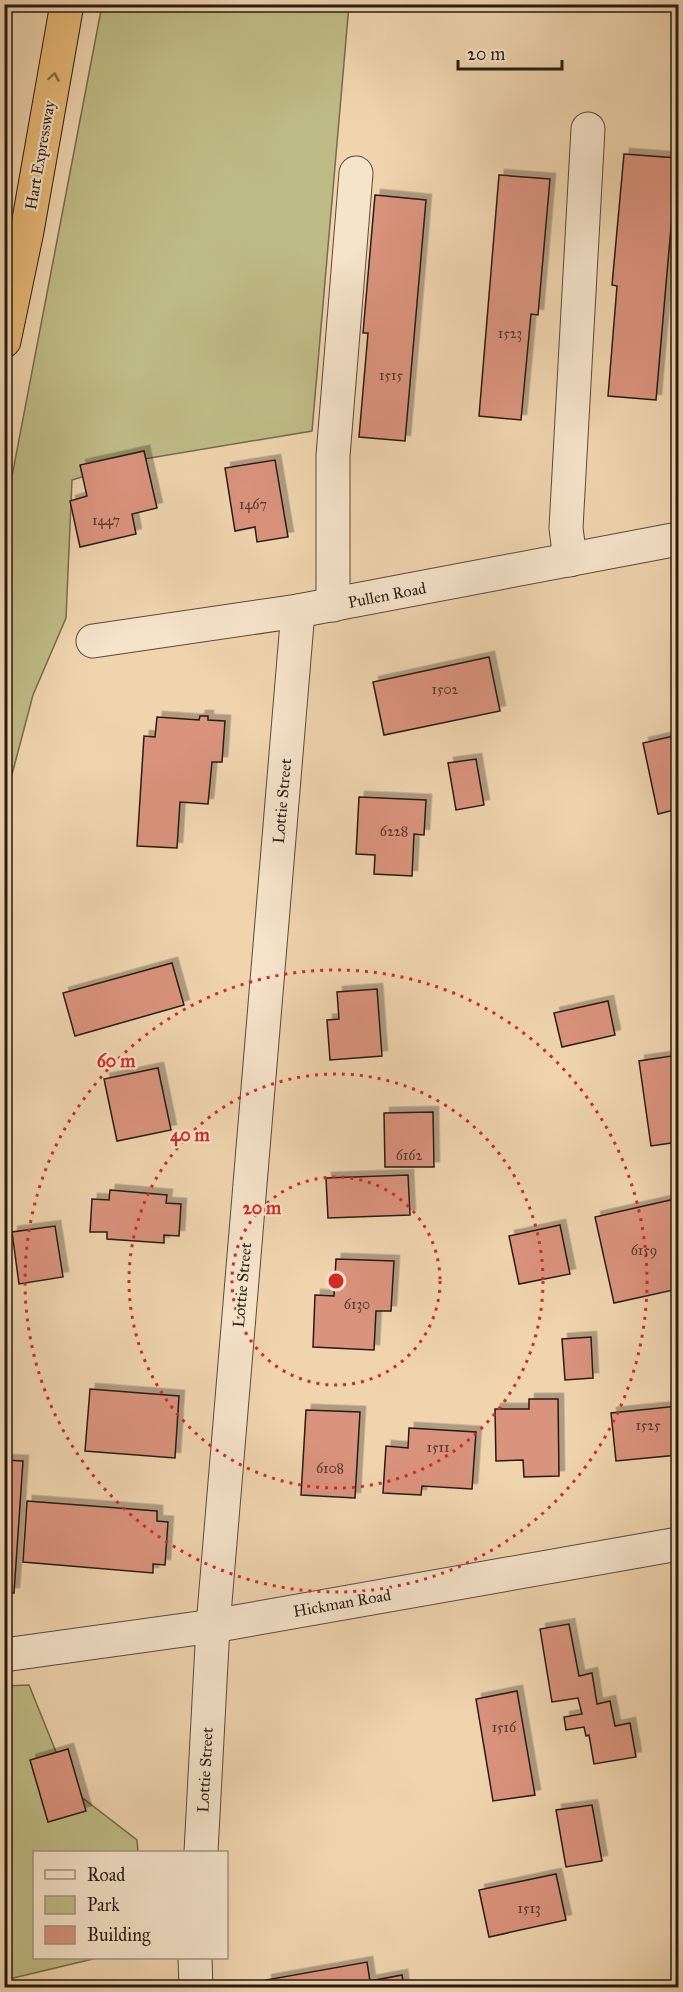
<svg xmlns="http://www.w3.org/2000/svg" width="683" height="1992" font-family="'IM FELL Great Primer',serif">
  <defs>
    <filter id="shadow"><feDropShadow dx="5.5" dy="-5.5" stdDeviation="0" flood-color="#0004"/></filter>
  </defs>
  <rect width="100%" height="100%" fill="#efd4ae"/>
  <filter id="stains"><feTurbulence type="fractalNoise" baseFrequency=".00333" numOctaves="4"/><feColorMatrix values="0 0 0 0 .2 0 0 0 0 .09 0 0 0 0 .02 0 0 0 .5 -.17"/></filter>
  <radialGradient id="worn" r=".72"><stop offset=".6" stop-color="#630" stop-opacity="0"/><stop offset="1" stop-color="#630" stop-opacity=".3"/></radialGradient>
  <g fill="#bfbb86" stroke="#746c4c" stroke-width="1.5">
    <path d="M102,5H349L312,431L132,461L72,480L66,618L33,695L5,801V513Z"/>
    <path d="M29,1685L71,1789L137,1840L138,1852H34V1958H97L5,1980V1686Z"/>
  </g>
  <g fill="#da937d" stroke="#281c12" stroke-width="1.5" filter="url(#shadow)">
    <path d="M624,154L677,158L656,400L608,396L617,286L612,285Z"/>
    <path d="M499,175L550,179L538,315L531,314L521,420L479,416Z"/>
    <path d="M375,195L426,200L405,441L359,437L368,333H363Z"/>
    <path d="M144,451L157,508L132,514L136,534L80,547L70,501L87,496L80,465Z"/>
    <path d="M275,460L288,537L257,542L255,527L235,531L225,468Z"/>
    <path d="M489,657L500,711L384,735L373,682Z"/>
    <path d="M200,716H208V720L225,721L222,762H212L208,804L180,802L177,848L137,846L144,736L155,737L157,717L199,720Z"/>
    <path d="M678,735V809L658,814L643,743Z"/>
    <path d="M476,759L484,805L456,810L448,763Z"/>
    <path d="M359,797L426,800L424,835L414,834L412,876L374,874L375,855L356,854Z"/>
    <path d="M172,963L184,1005L75,1036L63,993Z"/>
    <path d="M377,989L382,1056L330,1060L327,1020L339,1019L337,992Z"/>
    <path d="M608,1001L615,1035L562,1047L554,1013Z"/>
    <path d="M678,1055V1142L651,1146L639,1061Z"/>
    <path d="M158,1068L171,1130L117,1141L104,1079Z"/>
    <path d="M433,1112L434,1167H385L384,1113Z"/>
    <path d="M408,1175L410,1215L328,1218L326,1178Z"/>
    <path d="M110,1190L167,1195L166,1203L181,1204L179,1236L164,1235V1243L107,1239V1232H90L92,1199L109,1200Z"/>
    <path d="M675,1199L678,1216V1256L674,1257L678,1289L614,1303L595,1217Z"/>
    <path d="M560,1225L570,1274L519,1284L509,1236Z"/>
    <path d="M55,1226L63,1277L19,1284L12,1232Z"/>
    <path d="M336,1259L394,1261L391,1311H376L374,1350L313,1347L315,1295L334,1296Z"/>
    <path d="M591,1337L593,1378L565,1380L562,1339Z"/>
    <path d="M90,1389L179,1396L175,1458L85,1451Z"/>
    <path d="M529,1399H558L559,1476L524,1477L523,1460L496,1461L495,1409H529Z"/>
    <path d="M678,1406V1455L616,1461L611,1413Z"/>
    <path d="M306,1410L360,1412L355,1498L301,1495Z"/>
    <path d="M409,1428L476,1432L472,1489L422,1486L421,1495L383,1493L386,1446L408,1448Z"/>
    <path d="M4,1460L23,1461L14,1593H4Z"/>
    <path d="M27,1501L157,1511V1521L168,1522L165,1565L153,1564V1573L23,1562Z"/>
    <path d="M569,1624L579,1676L592,1673L597,1704L610,1701L615,1726L630,1723L636,1757L594,1764L589,1735L586,1736L584,1727L566,1730L564,1717L582,1714L578,1698L552,1702L540,1629Z"/>
    <path d="M517,1691L535,1795L493,1801L476,1699Z"/>
    <path d="M68,1749L86,1811L48,1822L30,1760Z"/>
    <path d="M592,1805L602,1861L566,1867L556,1810Z"/>
    <path d="M556,1874L566,1920L489,1937L479,1890Z"/>
    <path d="M367,1962L370,1981L402,1975L404,1988H267L266,1980Z"/>
  </g>
  <g fill="none" stroke-linecap="round" stroke-linejoin="round">
    <defs>
      <g id="minor">
        <path d="M570,560L566,528L588,129"/>
        <path d="M333,605V456L356,173"/>
        <path d="M93,641L298,611L678,539"/>
        <path d="M4,1655L213,1626L678,1544"/>
        <path d="M201,1852L213,1626L298,611"/>
        <path d="M195,1958L196,1988"/>
      </g>
      <path id="highway" d="M4,341L27,231L67,4"/>
    </defs>
    <use href="#minor" stroke="#5a4a39" stroke-width="35"/>
    <use href="#highway" stroke="#281c12" stroke-width="35"/>
    <use href="#minor" stroke="#f5e3ca" stroke-width="33"/>
    <use href="#highway" stroke="#e8ba77" stroke-width="33"/>
  </g>
  <defs><path id="oneway-chevron" d="M-2-3.5L2.5 0L-2 3.5" fill="none" stroke-width="1.6" stroke-linecap="round" stroke-linejoin="round" transform="scale(1.5)"/></defs>
  <use stroke="#886b44" href="#oneway-chevron" transform="translate(54 77) rotate(-80)"/>
  <g fill="none" stroke="#d62828" stroke-width="3" stroke-dasharray="3 6">
    <circle cx="336" cy="1281" r="104"/>
    <circle cx="336" cy="1281" r="207"/>
    <circle cx="336" cy="1281" r="311"/>
  </g>
  <g text-anchor="middle" dominant-baseline="central" stroke-width="4.5" stroke-linejoin="round" paint-order="stroke">
    <g font-size="14" fill="#543a2d">
      <text x="510" y="333">1523</text>
      <text x="391" y="375">1515</text>
      <text x="253" y="504">1467</text>
      <text x="106" y="520">1447</text>
      <text x="445" y="689">1502</text>
      <text x="394" y="831">6228</text>
      <text x="409" y="1155">6162</text>
      <text x="644" y="1250">6159</text>
      <text x="357" y="1304">6130</text>
      <text x="648" y="1425">1525</text>
      <text x="438" y="1447">1511</text>
      <text x="330" y="1468">6108</text>
      <text x="504" y="1727">1516</text>
      <text x="529" y="1908">1513</text>
    </g>
    <g font-size="16" fill="#281c12" stroke="#f5e3ca">
      <text transform="translate(40 155) rotate(-80)">Hart Expressway</text>
      <text transform="translate(387 595) rotate(-11)">Pullen Road</text>
      <text transform="translate(282 801) rotate(-85)">Lottie Street</text>
      <text transform="translate(242 1285) rotate(-85)">Lottie Street</text>
      <text transform="translate(342 1603) rotate(-10)">Hickman Road</text>
      <text transform="translate(205 1770) rotate(-87)">Lottie Street</text>
    </g>
  </g>
  <circle cx="336" cy="1281" r="9" fill="#d62828" stroke="#f5e3ca" stroke-width="3"/>
  <g font-size="18" text-anchor="middle" font-weight="bold" fill="#d62828" stroke="#f5e3ca" stroke-width="4.5" stroke-linejoin="round" paint-order="stroke">
    <text x="116" y="1067">60 m</text>
    <text x="190" y="1141">40 m</text>
    <text x="262" y="1214">20 m</text>
  </g>
  <rect width="683" height="1992" fill="none" stroke="#efd4ae" stroke-width="24"/>
  <rect x="6" y="6" width="671" height="1980" fill="none" stroke="#281c12" stroke-width="3"/>
  <rect x="12" y="12" width="659" height="1968" fill="none" stroke="#281c12" stroke-width="1.5"/>
  <rect x="33" y="1851" width="195" height="108" fill="#f5e3ca" stroke="#a39380" stroke-width="1.5"/>
  <rect x="45" y="1870" width="30" height="9" fill="#f5e3ca" stroke="#a39380" stroke-width="1.5"/>
  <text x="87" y="1881" font-size="18" fill="#281c12">Road</text>
  <rect x="45" y="1896" width="30" height="18" fill="#bfbb86" stroke="#a39380" stroke-width="1.5"/>
  <text x="87" y="1911" font-size="18" fill="#281c12">Park</text>
  <rect x="45" y="1926" width="30" height="18" fill="#da937d" stroke="#a39380" stroke-width="1.5"/>
  <text x="87" y="1941" font-size="18" fill="#281c12">Building</text>
  <path d="M458 60v9h104v-9" fill="none" stroke="#281c12" stroke-width="3"/>
  <text x="467" y="60" font-size="18" fill="#281c12" stroke="#f5e3ca" stroke-width="4.5" paint-order="stroke">20 m</text>
  <rect width="100%" height="100%" filter="url(#stains)"/>
  <rect width="100%" height="100%" fill="url(#worn)"/>
</svg>
